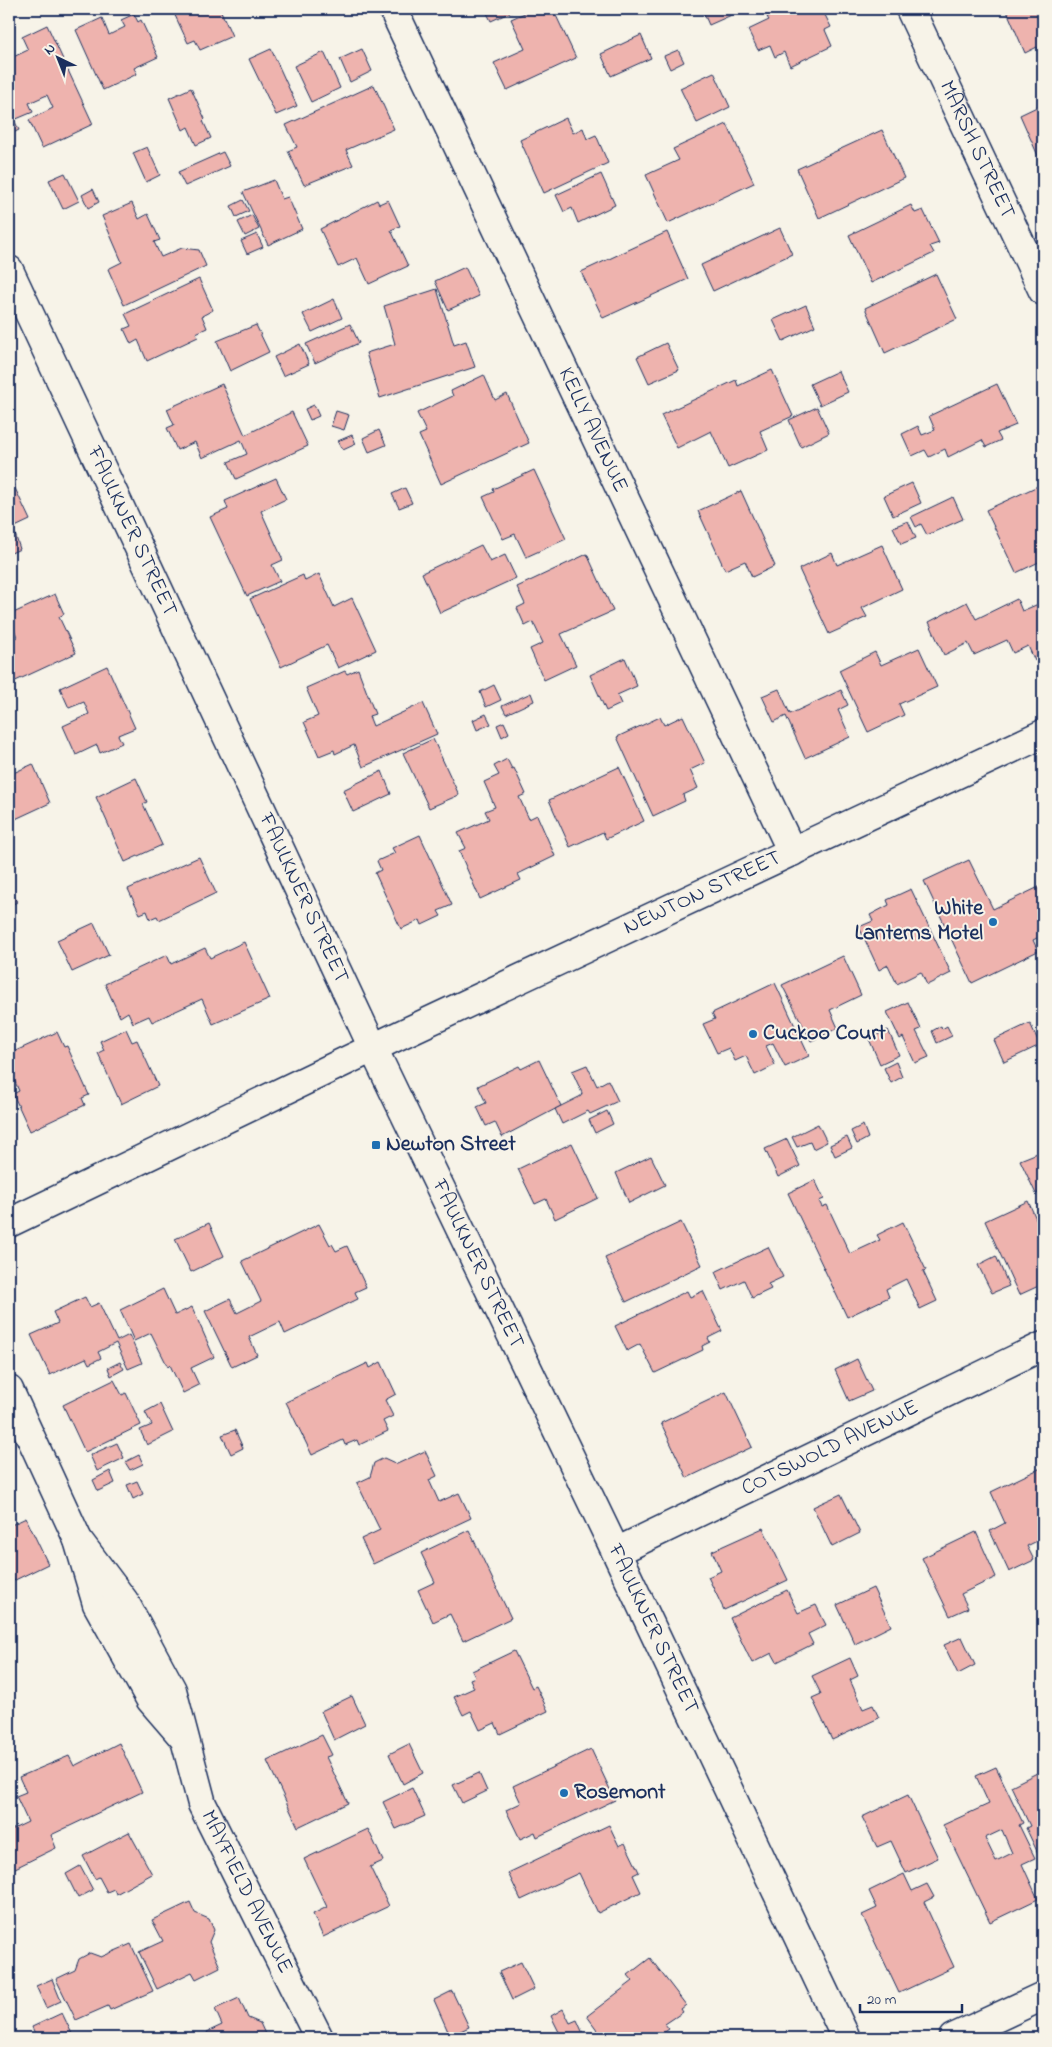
<svg xmlns="http://www.w3.org/2000/svg" width="1052" height="2047" font-family="'Indie Flower',sans-serif">
  <rect width="100%" height="100%" fill="#f7f3e8"/>
  <filter id="ink" filterUnits="userSpaceOnUse"><feTurbulence type="fractalNoise" baseFrequency=".02" numOctaves="2"/><feDisplacementMap in="SourceGraphic" scale="10" xChannelSelector="R" yChannelSelector="G"/><feConvolveMatrix kernelMatrix="1 2 1 2 8 2 1 2 1" color-interpolation-filters="sRGB"/></filter>
  <g filter="url(#ink)">
    <g fill="#eeb3ae" stroke="#1b2f5e" fill-rule="evenodd">
      <path d="M172,9H220L232,36L200,50L195,40L188,43Z"/>
      <path d="M485,9H518L491,21Z"/>
      <path d="M534,9H553L576,58L507,90L494,63L525,49L511,19Z"/>
      <path d="M702,9H745L709,25Z"/>
      <path d="M784,9H822L831,27L825,30L832,46L790,66L784,52L775,57L770,45L758,50L748,30L769,20L767,17Z"/>
      <path d="M1006,9H1043V53L1041,54L1037,47L1025,53Z"/>
      <path d="M134,14L138,22L141,20L158,57L134,68L137,74L103,90L76,30L102,18L109,35L125,27L121,20Z"/>
      <path d="M47,25L93,124L42,148L29,120L53,108L47,95L29,103L33,112L14,120L19,130L9,135V59L28,50L22,37Z"/>
      <path d="M641,35L651,58L611,76L601,54Z"/>
      <path d="M271,49L297,106L276,115L249,59Z"/>
      <path d="M362,49L372,71L350,82L340,59Z"/>
      <path d="M678,50L684,62L670,69L664,56Z"/>
      <path d="M324,52L340,88L311,102L294,66Z"/>
      <path d="M714,72L730,107L697,123L680,88Z"/>
      <path d="M374,85L394,129L346,150L353,165L304,185L288,151L297,147L286,125Z"/>
      <path d="M191,88L205,119L203,121L211,138L196,145L188,127L183,130L169,98Z"/>
      <path d="M1043,104V167L1020,115Z"/>
      <path d="M566,118L573,133L583,128L587,139L596,135L608,163L544,193L520,140Z"/>
      <path d="M727,124L754,183L668,223L646,175L679,160L673,149Z"/>
      <path d="M882,130L904,178L819,218L797,169Z"/>
      <path d="M147,147L160,175L146,182L133,153Z"/>
      <path d="M223,152L230,166L185,186L178,172Z"/>
      <path d="M65,173L79,201L63,209L49,180Z"/>
      <path d="M601,174L615,205L578,223L572,208L564,212L556,195Z"/>
      <path d="M274,180L282,199L288,197L302,229L268,245L243,192Z"/>
      <path d="M93,189L99,202L88,208L82,195Z"/>
      <path d="M243,200L249,211L236,217L231,206Z"/>
      <path d="M377,200L379,204L388,200L400,226L391,230L408,266L369,284L357,258L338,267L320,229Z"/>
      <path d="M132,203L139,219L148,214L160,240L154,242L161,257L182,248L199,250L206,266L124,305L108,269L122,262L102,216Z"/>
      <path d="M911,205L915,213L923,210L939,243L930,246L934,253L871,283L849,235Z"/>
      <path d="M252,215L259,229L245,236L238,222Z"/>
      <path d="M780,228L792,254L713,291L701,265Z"/>
      <path d="M667,232L688,279L603,318L581,272Z"/>
      <path d="M257,234L263,247L247,254L241,241Z"/>
      <path d="M465,267L479,296L448,310L435,281Z"/>
      <path d="M936,274L957,319L885,353L865,308Z"/>
      <path d="M199,279L213,310L202,316L207,328L196,333L198,337L147,361L138,340L131,344L124,329L131,326L125,314Z"/>
      <path d="M437,289L454,345L466,341L475,367L380,398L366,353L395,344L384,306Z"/>
      <path d="M334,299L342,318L312,332L303,314Z"/>
      <path d="M806,305L815,326L783,341L773,320Z"/>
      <path d="M350,324L359,343L315,363L306,344Z"/>
      <path d="M256,325L269,352L230,371L217,341Z"/>
      <path d="M666,343L679,370L649,383L637,357Z"/>
      <path d="M300,344L309,364L283,376L274,357Z"/>
      <path d="M772,370L793,416L760,431L768,450L728,468L711,431L677,448L661,415L736,380L738,386Z"/>
      <path d="M838,371L848,392L820,405L810,384Z"/>
      <path d="M484,375L495,400L507,394L529,443L441,484L419,435L426,432L417,413L453,396L451,391Z"/>
      <path d="M222,384L245,435L292,412L308,446L236,479L228,462L247,454L241,440L202,458L195,442L177,450L167,428L174,425L167,409Z"/>
      <path d="M997,384L1016,425L997,433L1001,440L986,447L982,440L948,457L945,449L929,457L925,450L912,456L902,434L918,426L922,435L935,430L929,416Z"/>
      <path d="M314,405L319,416L310,420L305,409Z"/>
      <path d="M817,407L829,433L801,447L789,420Z"/>
      <path d="M336,411L349,415L344,430L331,426Z"/>
      <path d="M379,430L386,445L369,452L363,438Z"/>
      <path d="M352,435L356,444L343,450L338,441Z"/>
      <path d="M534,470L566,539L526,557L515,534L503,539L483,497L494,492L493,489Z"/>
      <path d="M276,478L286,499L261,511L283,560L272,565L280,581L247,596L210,517L228,509L225,501Z"/>
      <path d="M912,483L921,503L893,516L884,496Z"/>
      <path d="M13,484L30,520L13,528L20,549L9,554V486Z"/>
      <path d="M1040,485L1043,493V560L1016,573L986,510Z"/>
      <path d="M405,488L412,503L399,508L392,494Z"/>
      <path d="M741,491L775,566L752,577L745,561L725,570L698,511Z"/>
      <path d="M953,497L963,519L927,535L921,524L916,527L911,517Z"/>
      <path d="M908,521L916,538L901,544L893,527Z"/>
      <path d="M481,545L490,562L505,555L516,578L440,613L422,573Z"/>
      <path d="M882,545L902,589L862,608L867,617L829,634L799,569L832,553L837,565Z"/>
      <path d="M587,554L613,611L561,634L576,665L544,680L530,649L543,643L533,622L525,626L517,608L525,604L517,587Z"/>
      <path d="M319,574L334,607L352,598L376,650L338,668L327,645L281,667L250,599L303,575L305,581Z"/>
      <path d="M55,594L64,614L59,617L76,653L9,684V641L17,637L9,615Z"/>
      <path d="M1017,599L1022,611L1043,602V657L1035,661L1028,646L1013,653L1007,640L974,655L968,643L944,655L929,622L967,602L976,619Z"/>
      <path d="M919,648L937,687L899,704L904,715L868,732L839,670L875,652L881,665Z"/>
      <path d="M625,658L637,686L617,695L621,704L606,711L590,675Z"/>
      <path d="M107,666L135,728L118,735L122,743L100,753L97,745L76,755L63,726L89,714L84,702L69,708L60,688Z"/>
      <path d="M358,669L375,714L369,716L373,726L423,703L437,734L363,767L354,745L335,754L334,750L319,756L304,722L318,716L306,688L345,671L347,674Z"/>
      <path d="M494,685L501,700L486,707L480,692Z"/>
      <path d="M779,689L790,714L841,690L848,705L838,710L850,737L805,758L786,716L774,722L762,696Z"/>
      <path d="M531,693L534,701L506,714L502,706Z"/>
      <path d="M486,714L491,724L477,730L473,720Z"/>
      <path d="M683,716L705,763L690,770L698,788L683,795L685,801L653,816L617,737L660,717L664,725Z"/>
      <path d="M504,722L509,733L502,737L497,725Z"/>
      <path d="M433,739L459,795L429,808L403,753Z"/>
      <path d="M507,759L512,769L514,768L526,794L519,797L529,819L537,815L555,856L518,874L521,880L480,899L459,851L466,848L458,833L489,819L485,811L495,807L484,782L499,775L494,766Z"/>
      <path d="M33,764L50,803L9,822V775Z"/>
      <path d="M619,767L644,821L606,839L603,832L570,847L549,800Z"/>
      <path d="M382,771L391,794L353,812L343,790Z"/>
      <path d="M136,778L147,802L143,804L162,845L125,862L96,797Z"/>
      <path d="M420,835L452,905L438,911L441,916L422,925L420,920L401,929L375,873L381,870L377,861L395,853L392,848Z"/>
      <path d="M199,857L216,893L159,920L157,916L150,919L147,911L140,914L128,889Z"/>
      <path d="M969,860L993,909L1043,885V935L1033,940L1038,951L972,983L924,881Z"/>
      <path d="M9,885L17,902L9,906Z"/>
      <path d="M911,889L951,973L927,985L921,972L897,984L888,965L879,970L859,927L873,921L870,915L889,905L887,900Z"/>
      <path d="M94,923L109,955L72,972L57,940Z"/>
      <path d="M244,942L270,999L213,1024L202,999L152,1022L149,1016L133,1023L128,1012L120,1017L105,984L167,955L171,964L205,948L210,958Z"/>
      <path d="M843,956L861,995L830,1010L838,1028L811,1041L782,985Z"/>
      <path d="M775,983L809,1056L785,1067L773,1043L766,1046L775,1065L755,1075L746,1056L735,1061L729,1048L717,1053L703,1024L715,1019L712,1013Z"/>
      <path d="M908,1002L921,1029L916,1031L929,1057L915,1063L903,1037L900,1039L887,1012Z"/>
      <path d="M1030,1023L1040,1045L1004,1062L994,1040Z"/>
      <path d="M941,1026L942,1029L947,1026L952,1036L937,1043L932,1031Z"/>
      <path d="M126,1029L132,1042L137,1040L158,1086L121,1104L98,1053L104,1050L100,1041Z"/>
      <path d="M888,1030L899,1055L880,1064L869,1039Z"/>
      <path d="M57,1032L64,1047L67,1046L89,1095L82,1098L85,1105L30,1131L13,1094L19,1091L9,1068V1054Z"/>
      <path d="M539,1060L561,1106L502,1137L495,1122L486,1126L477,1107L486,1103L478,1086L519,1066L521,1069Z"/>
      <path d="M896,1062L902,1077L891,1083L884,1068Z"/>
      <path d="M587,1065L597,1086L608,1080L618,1101L590,1114L588,1111L562,1124L555,1109L581,1096L582,1093L572,1071Z"/>
      <path d="M607,1111L613,1124L595,1133L589,1120Z"/>
      <path d="M818,1124L827,1142L813,1149L810,1142L797,1147L792,1137Z"/>
      <path d="M863,1125L868,1138L857,1144L851,1131Z"/>
      <path d="M847,1137L852,1148L835,1156L830,1145Z"/>
      <path d="M787,1139L800,1166L778,1177L765,1149Z"/>
      <path d="M572,1143L598,1198L555,1219L546,1199L535,1204L518,1169Z"/>
      <path d="M1040,1152L1043,1159V1190L1036,1194L1020,1160Z"/>
      <path d="M651,1156L665,1185L629,1203L616,1173Z"/>
      <path d="M815,1180L824,1199L819,1201L822,1207L827,1205L850,1254L880,1240L877,1235L903,1222L926,1270L923,1271L937,1301L920,1309L906,1279L886,1289L889,1297L847,1317L788,1193Z"/>
      <path d="M1028,1201L1043,1234V1265L1040,1267L1043,1274V1284L1019,1295L985,1221Z"/>
      <path d="M681,1222L702,1265L626,1302L605,1258Z"/>
      <path d="M209,1223L224,1256L191,1272L175,1239Z"/>
      <path d="M319,1224L330,1245L332,1244L336,1251L347,1246L366,1287L355,1292L358,1299L285,1334L280,1322L249,1337L257,1355L232,1367L205,1311L230,1299L237,1313L261,1301L242,1261Z"/>
      <path d="M768,1247L783,1277L768,1284L771,1289L752,1298L744,1280L723,1290L715,1272Z"/>
      <path d="M996,1256L1009,1286L992,1293L978,1265Z"/>
      <path d="M163,1289L175,1315L192,1307L214,1357L191,1368L199,1385L183,1393L170,1365L168,1367L151,1333L134,1341L120,1310Z"/>
      <path d="M687,1291L690,1297L703,1291L722,1331L708,1338L710,1342L702,1346L703,1350L655,1373L640,1344L627,1351L615,1326Z"/>
      <path d="M85,1297L90,1307L99,1303L117,1341L129,1335L142,1363L128,1369L116,1343L98,1352L101,1358L89,1364L86,1358L50,1375L31,1335L58,1323L53,1312Z"/>
      <path d="M857,1359L872,1391L849,1401L835,1370Z"/>
      <path d="M120,1362L124,1369L111,1376L108,1368Z"/>
      <path d="M381,1362L396,1394L385,1400L393,1416L383,1421L388,1431L359,1445L357,1440L345,1445L343,1440L312,1455L286,1402L368,1363L370,1368Z"/>
      <path d="M114,1380L122,1395L126,1393L141,1425L85,1452L63,1405Z"/>
      <path d="M726,1392L752,1447L687,1478L661,1423Z"/>
      <path d="M160,1404L173,1432L147,1445L140,1430L152,1425L145,1412Z"/>
      <path d="M235,1430L243,1448L231,1454L222,1435Z"/>
      <path d="M117,1443L124,1458L97,1471L90,1455Z"/>
      <path d="M425,1451L437,1476L429,1480L439,1502L459,1493L471,1518L373,1564L361,1539L380,1530L357,1483L370,1477L374,1463L384,1458L397,1464Z"/>
      <path d="M139,1455L143,1464L130,1470L125,1462Z"/>
      <path d="M1043,1467V1538L1027,1546L1034,1560L1009,1572L990,1531L1005,1523L991,1492Z"/>
      <path d="M110,1471L115,1483L98,1491L93,1480Z"/>
      <path d="M137,1481L143,1494L133,1499L127,1485Z"/>
      <path d="M841,1494L860,1533L832,1547L813,1507Z"/>
      <path d="M26,1518L48,1564L9,1583V1526Z"/>
      <path d="M763,1528L788,1580L724,1610L708,1577L721,1571L712,1551Z"/>
      <path d="M469,1530L511,1618L463,1641L450,1614L433,1622L418,1590L435,1582L421,1553Z"/>
      <path d="M976,1532L996,1577L961,1594L968,1608L950,1616L922,1558Z"/>
      <path d="M873,1588L891,1626L855,1644L837,1605Z"/>
      <path d="M787,1590L798,1613L816,1605L826,1625L808,1634L813,1644L777,1662L772,1653L752,1663L730,1618Z"/>
      <path d="M962,1637L975,1665L958,1674L944,1645Z"/>
      <path d="M514,1651L532,1688L536,1686L548,1711L500,1734L495,1723L480,1730L471,1711L463,1715L454,1697L474,1688L470,1679L475,1677L472,1671Z"/>
      <path d="M850,1658L858,1676L850,1680L863,1709L873,1705L879,1718L832,1740L812,1698L821,1694L812,1676Z"/>
      <path d="M352,1696L365,1724L334,1740L321,1711Z"/>
      <path d="M322,1735L332,1755L326,1757L348,1803L298,1827L267,1761Z"/>
      <path d="M119,1743L142,1792L51,1835L56,1848L9,1871V1831L28,1822L16,1796L26,1792L19,1777L69,1756L74,1766Z"/>
      <path d="M409,1744L423,1773L403,1784L389,1754Z"/>
      <path d="M591,1749L615,1800L537,1837L535,1832L520,1839L506,1810L521,1803L513,1786Z"/>
      <path d="M996,1767L1023,1823L1019,1825L1035,1858L1022,1864L1038,1899L990,1922L943,1825L989,1804L976,1776ZM1002,1830L1012,1853L996,1861L985,1838Z"/>
      <path d="M1043,1770V1864L1026,1828L1030,1826L1011,1786Z"/>
      <path d="M479,1773L487,1791L462,1803L453,1785Z"/>
      <path d="M412,1788L425,1816L396,1829L383,1802Z"/>
      <path d="M908,1795L938,1858L906,1873L891,1841L877,1847L862,1817Z"/>
      <path d="M609,1825L619,1846L625,1843L639,1872L633,1875L641,1892L598,1913L579,1873L521,1900L508,1873Z"/>
      <path d="M368,1829L383,1861L370,1867L389,1906L323,1937L313,1914L327,1907L304,1859Z"/>
      <path d="M129,1832L152,1874L116,1894L114,1889L107,1892L99,1877L95,1879L83,1856Z"/>
      <path d="M80,1866L93,1890L78,1898L66,1874Z"/>
      <path d="M904,1874L912,1891L927,1884L934,1897L924,1902L954,1967L899,1993L862,1915L877,1908L869,1891Z"/>
      <path d="M190,1902L195,1913L209,1919L214,1930L209,1942L220,1967L196,1979L192,1972L157,1989L139,1952L163,1941L152,1920Z"/>
      <path d="M131,1944L153,1991L110,2010L108,2006L76,2020L56,1979L75,1970L79,1959L90,1953L101,1957Z"/>
      <path d="M650,1958L686,2005L681,2009L683,2012L665,2024L669,2029L656,2038L650,2035L646,2038H603L587,2016L633,1981L628,1975Z"/>
      <path d="M521,1962L534,1989L512,2000L499,1972Z"/>
      <path d="M52,1979L61,2001L46,2008L36,1986Z"/>
      <path d="M452,1991L469,2027L450,2036L434,2000Z"/>
      <path d="M239,1998L248,2018L260,2023L265,2034L263,2038H210L207,2032L222,2025L215,2009Z"/>
      <path d="M563,2009L570,2023L577,2020L585,2038H562L551,2016Z"/>
      <path d="M62,2013L74,2038H37L32,2027Z"/>
    </g>
    <g fill="none" stroke-linecap="round" stroke-linejoin="round">
      <defs>
        <g id="minor">
          <path id="s1" d="M393,9L792,852"/>
          <path id="s2" d="M9,270L373,1048L616,1552L846,2038"/>
          <path id="s3" d="M9,1223L402,1034L1043,734"/>
          <path d="M9,1390L78,1540L97,1604L150,1699L182,1736"/>
          <path id="s4" d="M78,1540L124,1601L172,1690L202,1804L319,2038"/>
          <path id="s5" d="M616,1552L1043,1346"/>
          <path d="M953,2038L1043,1996"/>
        </g>
        <g id="major">
          <path id="s6" d="M910,9L1043,291"/>
        </g>
      </defs>
      <use href="#minor" stroke="#1b2f5e" stroke-width="31"/>
      <use href="#major" stroke="#1b2f5e" stroke-width="31"/>
      <use href="#minor" stroke="#f7f3e8" stroke-width="28"/>
      <use href="#major" stroke="#f7f3e8" stroke-width="28"/>
    </g>
  </g>
  <g fill="#1f6fb2" stroke="#f7f3e8" stroke-width="2">
    <circle cx="993" cy="922" r="5"/>
    <circle cx="753" cy="1034" r="5"/>
    <rect x="371" y="1140" width="10" height="10" rx="2.5"/>
    <circle cx="564" cy="1793" r="5"/>
  </g>
  <g text-anchor="middle" dominant-baseline="central" stroke-width="4" stroke-linejoin="round" paint-order="stroke">
    <g font-size="22" fill="#1b2f5e" stroke="#f7f3e8">
      <text stroke="none"><textPath href="#s6" startOffset="156">MARSH STREET</textPath></text>
      <text stroke="none"><textPath href="#s1" startOffset="466">KELLY AVENUE</textPath></text>
      <text stroke="none"><textPath href="#s2" startOffset="289">FAULKNER STREET</textPath></text>
      <text stroke="none"><textPath href="#s3" startOffset="768">NEWTON STREET</textPath></text>
      <text stroke="none"><textPath href="#s2" startOffset="694">FAULKNER STREET</textPath></text>
      <text stroke="none"><textPath href="#s2" startOffset="1099">FAULKNER STREET</textPath></text>
      <text stroke="none"><textPath href="#s5" startOffset="238">COTSWOLD AVENUE</textPath></text>
      <text stroke="none"><textPath href="#s2" startOffset="1504">FAULKNER STREET</textPath></text>
      <text stroke="none"><textPath href="#s4" startOffset="394">MAYFIELD AVENUE</textPath></text>
    </g>
    <g font-size="22" font-weight="bold" fill="#1b2f5e" stroke="#f7f3e8" text-anchor="start">
      <text x="983" y="909" text-anchor="end">White<tspan x="983" dy="25">Lanterns Motel</tspan></text>
      <text x="763" y="1034">Cuckoo Court</text>
      <text x="386" y="1145">Newton Street</text>
      <text x="574" y="1793">Rosemont</text>
    </g>
  </g>
  <rect width="1052" height="2047" fill="none" stroke="#f7f3e8" stroke-width="30"/>
  <rect x="15" y="15" width="1022" height="2017" fill="none" stroke="#1b2f5e" stroke-width="2" filter="url(#ink)"/>
  <g transform="translate(58 58) rotate(317)" stroke="#f7f3e8" stroke-width="4" paint-order="stroke">
  <path d="M0-4L9 19L0 12L-9 19Z" fill="#1b2f5e"/>
  <text y="-8" font-size="14" font-weight="bold" text-anchor="middle" fill="#1b2f5e">N</text>
  </g>
  <path d="M860 2004v8h102v-8" fill="none" stroke="#1b2f5e" stroke-width="2.5"/>
  <text x="867" y="2004" font-size="15" fill="#1b2f5e" stroke="#f7f3e8" stroke-width="4" paint-order="stroke">20 m</text>
</svg>
